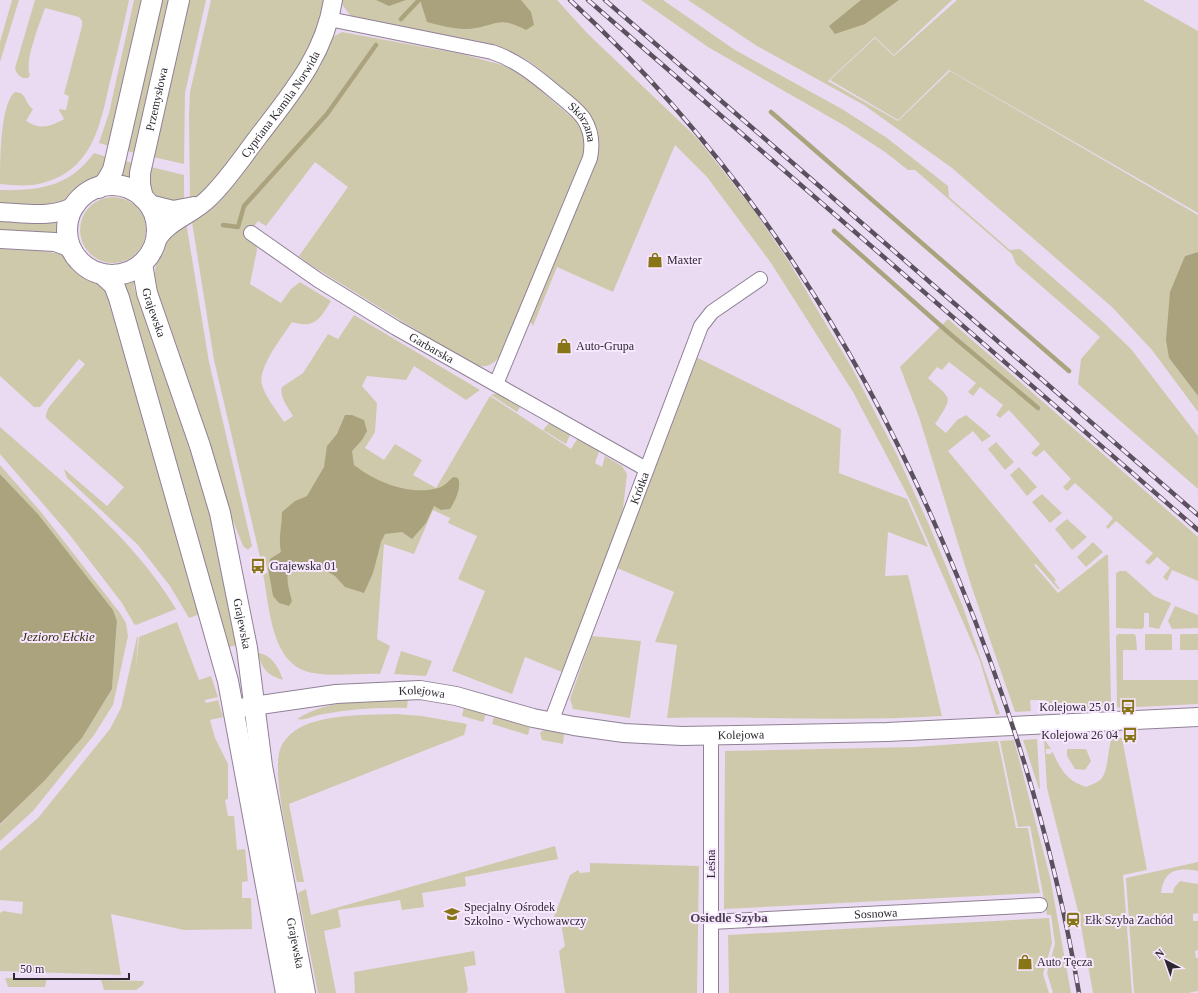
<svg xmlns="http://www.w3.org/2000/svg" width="1198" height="993" font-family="'Times New Roman',serif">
  <rect width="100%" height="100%" fill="#ebdbf2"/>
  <g fill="#cfc9ac">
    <path d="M12,0H19L0,62V42Z"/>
    <path d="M35,0H129C123,29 116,58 109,86C99,132 89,176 33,185C23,186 11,185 0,184C0,162 0,103 15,92C28,93 24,103 33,109L26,121C41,130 49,127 64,119L59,110V109L66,110L69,96L64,94L82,26V21L79,17L45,8C40,23 24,61 30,75L28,78C21,79 17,75 15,68Z"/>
    <path d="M134,0H142L109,146L99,143L109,113Z"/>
    <path d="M162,0H169L135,153L127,151Z"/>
    <path d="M189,0H206L185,93L184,164L153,157Z"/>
    <path d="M211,0H324L313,41L304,59L215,180L193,200L190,198L189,116L190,92Z"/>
    <path d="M342,0H557L588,34L697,138L753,209L789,262L852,368L897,455L930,527L963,607L1000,714L996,715L980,661L909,498L853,392L771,263L707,177L675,145L613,292L557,267L533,326L530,321L598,154C604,129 589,112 571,97C553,81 536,63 514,53C494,43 471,40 449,36C416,29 383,23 351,16L343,6Z"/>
    <path d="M641,0H663L735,50L842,109L887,138L948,186L949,197L1010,250L1020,249L1101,320L1131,349L1198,436V489L1078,384L1081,359L1100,337L1016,264L1012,254L915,170H908L885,152L845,126L708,47Z"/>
    <path d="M688,0H952L894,55L875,37L828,81L898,121L950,71L1198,215V252L1185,256L1169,358L1198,396V412L1152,350L1112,307L952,168L864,105L757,46Z"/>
    <path d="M957,0H1143L1198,31V213L949,70L898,120L830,80L875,38L894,56Z"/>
    <path d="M342,32L462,54L506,66L532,83L577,122L585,139L583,156L500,356C492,366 485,368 473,365L309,264L299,256L348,187L315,162L266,226L258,221L247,236L256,245L257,250L250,284L281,303L291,289L300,282L331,301C320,319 315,329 292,322C283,336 257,368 262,385C266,398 277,411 284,422L293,416C288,407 279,397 282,387L303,373L328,334L338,339L354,315L480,390L466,400L414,366L406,380L367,376L362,386L377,403L375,432L365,448L384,460L395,444L422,460L413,475L436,488L490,396L571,449L577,439L580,438L598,448L599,452L595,463L602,467L605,456L622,466L627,474L622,517L562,672L525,657L512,694L452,671L485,591L458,579L477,536L448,523L450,518L433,510L414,554L384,544L377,639L390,646L380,674C359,673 335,677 313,673C271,666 270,609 263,574L268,573L264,556L260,557L214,360L192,222L195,217L219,202L236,182L320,67L333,37Z"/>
    <path d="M94,153L107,157L101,172L96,177L82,185L64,200L48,205L0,203V190C39,191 69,187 94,153Z"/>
    <path d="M125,161L132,163L131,178L120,175Z"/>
    <path d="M151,167L184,175V203C157,199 146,199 151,167Z"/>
    <circle cx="113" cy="230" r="33"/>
    <path d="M0,221L59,223V234L0,230Z"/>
    <path d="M186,222L209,362L252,546L248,550L243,546L228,508L154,286L153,279L156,265L164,252L167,240Z"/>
    <path d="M0,249L43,251L61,254L80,273L98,283L106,292L200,614L189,618L170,586L138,545L67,478L64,469L107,506L124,487L46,418V414L49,407L85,364L79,359L40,407H34L0,376Z"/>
    <path d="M134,281V288C162,368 192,447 214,529C224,567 229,607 237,645L229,647L126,289L123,283Z"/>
    <path d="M948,319L1198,537V581L1172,570L1167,581L1163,577L1170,568L1157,557L1149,565L1145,562L1153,553L1116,521L1108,529L1106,527L1113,518L1075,483L1067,491L1063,487L1071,479L1044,450L1036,457L1031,453L1040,444L1009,410L1000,418L996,415L1003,405L980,387L973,396L968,392L976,383L949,362L942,370L937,367L928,378C952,400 954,395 935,424L946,433L957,420L966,415L991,436L982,442L973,431L948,451L1056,580L1054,581L1060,589H1058L1036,564L1034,565L1058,593L1106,555H1108L1111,706L1109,708L1048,711L1046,700H1030L1031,711L1015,712L972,588L919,417L900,367Z"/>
    <path d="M696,357L841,429L839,473L907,499L928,547L888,532L885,576L908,575L942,716C850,722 759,716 667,718L677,645L655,642L674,592L617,568Z"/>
    <path d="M500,392L520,404V407L517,412L491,395Z"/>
    <path d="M552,422L569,432L570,435L566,444L543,430L549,423Z"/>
    <path d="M0,427C63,483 132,536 176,609L136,625L134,624L122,603L69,534L0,454Z"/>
    <path d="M996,442L1014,462L1005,470L988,449Z"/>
    <path d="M0,465L41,512L120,613L126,623L128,636L113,705L94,735L33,811L0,841V825L45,779L82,738L112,689L117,621L113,610L38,514L0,474Z"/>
    <path d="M1019,467L1037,487L1027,496L1010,475Z"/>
    <path d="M1042,494L1062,513L1050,523L1032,502Z"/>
    <path d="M1067,519L1087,537L1072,550L1055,529Z"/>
    <path d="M1093,542L1103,552L1086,567L1077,557Z"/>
    <path d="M1120,571H1126L1154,596L1171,603L1159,629L1149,627V613H1144V627L1142,629L1116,628V573Z"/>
    <path d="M1175,606L1198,615V628L1172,629L1168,621Z"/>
    <path d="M177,622L199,680L211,676L218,697L205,700L206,703L218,700L223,717L210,720L215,738L228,764V799L225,800L228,816H234L237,850L245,849L248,881L242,882V898H251L252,929L184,930L111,914L121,975L0,971V913L3,911L22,914L23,902L0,900V851L38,818L110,729L121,708L137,637H138L136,669L139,637Z"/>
    <path d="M1118,634H1134L1136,636L1137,650H1123V680H1198V704L1119,708L1117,706L1116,636Z"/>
    <path d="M1146,634H1170L1172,635V650H1145V635Z"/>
    <path d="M1182,634H1198V650H1180V635Z"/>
    <path d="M592,636L641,641L630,718L573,709L570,699Z"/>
    <path d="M401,651L432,661L426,676L394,674Z"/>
    <path d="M258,653C271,654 279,668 283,680C268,676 261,668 258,653Z"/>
    <path d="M408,699L407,708C380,707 351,709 324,714C314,715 306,721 297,719C330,698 370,701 408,699Z"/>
    <path d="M464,707L486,714L483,722L462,716Z"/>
    <path d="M396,714L422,716L467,724L464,735L289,804L304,882H297C291,855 270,769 281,747C285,737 296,729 305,725C333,714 367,715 396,714Z"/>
    <path d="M494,717L530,727L528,735L492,724Z"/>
    <path d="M544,730L564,734L563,744L542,740L540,733Z"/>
    <path d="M1112,738H1122L1147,870L1123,875L1132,993H1093L1079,915L1047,788L1044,739L1051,749H1046V754H1051L1052,751C1061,769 1065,780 1086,787C1090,785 1097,783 1100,780C1109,772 1107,749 1112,738Z"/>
    <path d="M1037,739L1040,789H1039L1023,740Z"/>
    <path d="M1014,740L1050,877L1071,993H1053L1047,973L1055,944L1051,915H1047L1030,826L1018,827L1000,741Z"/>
    <path d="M998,741L1016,828H1028L1040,893L724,909L725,751L914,747Z"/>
    <path d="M1067,749H1086L1091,761L1085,770L1075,769L1067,756Z"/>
    <path d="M555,846L558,859L465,877L466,886L422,893L424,907L402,910L400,900L338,910L341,927L324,931L336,993H318L298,893L306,889L311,915Z"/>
    <path d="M1198,862V871C1177,867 1164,870 1161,893H1173L1174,888L1180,881L1198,884V913L1193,914V921H1198V950L1195,951L1196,958H1198V991L1188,993H1134L1126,878Z"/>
    <path d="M590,863L699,866L697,993H565L559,951L565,946L560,918L554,917L570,875L578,870L580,873L590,872Z"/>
    <path d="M1049,918L1052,943L1043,974L1049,993H729L728,935Z"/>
    <path d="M474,951L476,965L464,967L468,990L466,993H355L354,972Z"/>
    <path d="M5,978H47L45,987H8Z"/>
    <path d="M101,980L144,981L143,985L136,990H104Z"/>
  </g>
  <g fill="#aaa27c">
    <path d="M376,0H406L389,6Z"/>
    <path d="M420,0H521L531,12L534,25L526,30C501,17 500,23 476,28C459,31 443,26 427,22Z"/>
    <path d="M861,0H899L865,24L835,34L829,26Z"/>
    <path d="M1198,252V396L1169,358L1166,340L1170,292L1185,256Z"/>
    <path d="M345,415H352L364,420L367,431L362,440L352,451L354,465C376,482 410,496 438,488C443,487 449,481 453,477L458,478C462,487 455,501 450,509L441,510L434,506L426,523L412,539L402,532L385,534L381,542L373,573L364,593L345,587L335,576L323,569L295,561C283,574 288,585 292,601L289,606L279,603L273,596L268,568L270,559L281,552C278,538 282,526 282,512L295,501L307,496L324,467L327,446L337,434Z"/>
  </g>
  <path fill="#aba37d" d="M0,474L38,514L113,610L117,621L112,689L82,738L45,780L0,824Z"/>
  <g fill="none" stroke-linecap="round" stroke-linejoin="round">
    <g stroke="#aba37d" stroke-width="4.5">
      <path d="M401,19L419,0"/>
      <path d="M771,112L1069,371"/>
      <path d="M223,225L238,227L244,206L327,114L376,45"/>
      <path d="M834,231L950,334L1038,408"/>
    </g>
    <defs>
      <g id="minor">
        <path id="s1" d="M329,19L492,52C519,61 538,78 560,96C568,103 578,110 584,119C592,132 593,144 590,158L496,384"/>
        <path id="s2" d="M251,233L318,280L396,328L646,469"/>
        <path id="s3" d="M551,722L701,326L712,312L760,279"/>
        <path id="s4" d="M711,922L1040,905"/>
        <path d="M711,993V736"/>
      </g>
      <g id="tertiary">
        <path d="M149,204L173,210L194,206"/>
        <path d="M0,212C26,213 53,219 76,205"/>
        <path d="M0,239L55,242L71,248"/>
        <path id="s5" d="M155,243C167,220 191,216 208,199C227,181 242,158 258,137C290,95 325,55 333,0"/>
        <path id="s6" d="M240,708L336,694L420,690L456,696L533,718L574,726L624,733L682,736L887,732L1198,717"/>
      </g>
      <g id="secondary">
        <circle cx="112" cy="230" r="45"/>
        <path d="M99,188L106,182L113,170L152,0"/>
        <path id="s7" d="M143,198L140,185V173L179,0"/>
        <path id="s8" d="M142,264L147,293L200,446L220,513L247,648L262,766L305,993"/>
        <path d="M102,274L114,285L119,298L228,681L286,993"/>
      </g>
    </defs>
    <use href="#minor" stroke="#8f8195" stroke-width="16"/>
    <use href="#tertiary" stroke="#8f8195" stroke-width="20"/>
    <use href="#secondary" stroke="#8f8195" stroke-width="22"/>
    <use href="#minor" stroke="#fff" stroke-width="14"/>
    <use href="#tertiary" stroke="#fff" stroke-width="18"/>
    <use href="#secondary" stroke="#fff" stroke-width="20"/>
    <defs>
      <g id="rail">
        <path d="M570,0C747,163 867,357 958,578C1013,712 1055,850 1079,993"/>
        <path d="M588,0L1198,530"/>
        <path d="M605,0L1198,515"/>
      </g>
    </defs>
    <use href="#rail" stroke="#5a515e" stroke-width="4.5"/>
    <use href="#rail" stroke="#f8e8ff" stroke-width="3" stroke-dasharray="9" stroke-linecap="butt"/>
  </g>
  <defs>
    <symbol id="shop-bare" viewBox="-9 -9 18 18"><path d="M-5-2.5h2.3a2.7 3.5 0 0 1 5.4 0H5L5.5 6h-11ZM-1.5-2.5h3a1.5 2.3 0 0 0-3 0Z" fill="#877518" stroke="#f8e8ff" stroke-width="2.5" paint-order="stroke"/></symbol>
    <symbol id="bus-bare" viewBox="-9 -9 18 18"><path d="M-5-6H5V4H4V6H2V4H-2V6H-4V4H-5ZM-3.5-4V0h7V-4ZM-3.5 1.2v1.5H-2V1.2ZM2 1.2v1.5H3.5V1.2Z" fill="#877518" stroke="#f8e8ff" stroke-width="2.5" paint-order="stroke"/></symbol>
    <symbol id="school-bare" viewBox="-9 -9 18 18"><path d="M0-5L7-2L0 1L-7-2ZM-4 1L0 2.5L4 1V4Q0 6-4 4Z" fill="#877518" stroke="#f8e8ff" stroke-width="2.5" paint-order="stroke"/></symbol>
    <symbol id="station-bare" viewBox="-9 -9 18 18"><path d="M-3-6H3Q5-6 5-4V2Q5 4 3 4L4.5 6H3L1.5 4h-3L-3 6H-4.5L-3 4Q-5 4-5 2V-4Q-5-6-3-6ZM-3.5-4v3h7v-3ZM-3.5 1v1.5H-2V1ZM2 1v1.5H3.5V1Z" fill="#877518" stroke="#f8e8ff" stroke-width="2.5" paint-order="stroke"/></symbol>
  </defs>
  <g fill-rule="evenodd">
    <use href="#shop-bare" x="644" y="249" width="22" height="22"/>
    <use href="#shop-bare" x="553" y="335" width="22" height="22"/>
    <use href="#bus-bare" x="247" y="555" width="22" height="22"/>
    <use href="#bus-bare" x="1117" y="696" width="22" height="22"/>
    <use href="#bus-bare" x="1119" y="724" width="22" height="22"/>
    <use href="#school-bare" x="441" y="903" width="22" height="22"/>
    <use href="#station-bare" x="1062" y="909" width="22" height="22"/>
    <use href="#shop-bare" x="1014" y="951" width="22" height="22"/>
  </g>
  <g text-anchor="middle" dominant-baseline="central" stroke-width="4" stroke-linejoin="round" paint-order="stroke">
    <g font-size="12" fill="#2d2730" stroke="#f8e8ff">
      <text stroke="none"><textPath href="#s7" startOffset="101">Przemysłowa</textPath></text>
      <text stroke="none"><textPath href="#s5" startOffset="189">Cypriana Kamila Norwida</textPath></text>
      <text stroke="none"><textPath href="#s1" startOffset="283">Skórzana</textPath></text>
      <text stroke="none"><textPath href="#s8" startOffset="50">Grajewska</textPath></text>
      <text stroke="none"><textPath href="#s2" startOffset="214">Garbarska</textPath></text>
      <text stroke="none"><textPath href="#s3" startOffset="250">Krótka</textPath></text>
      <text stroke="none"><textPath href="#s8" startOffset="374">Grajewska</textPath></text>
      <text stroke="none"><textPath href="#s6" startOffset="183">Kolejowa</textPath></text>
      <text stroke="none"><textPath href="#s6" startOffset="507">Kolejowa</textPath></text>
      <text transform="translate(711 864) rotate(-90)">Leśna</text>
      <text stroke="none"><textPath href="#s4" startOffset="165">Sosnowa</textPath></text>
      <text stroke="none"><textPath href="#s8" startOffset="698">Grajewska</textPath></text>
    </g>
    <g font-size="12" fill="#2d2730" stroke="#f8e8ff" text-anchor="start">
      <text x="667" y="260">Maxter</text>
      <text x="576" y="346">Auto-Grupa</text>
      <text x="270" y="566">Grajewska 01</text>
      <text x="1116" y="707" text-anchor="end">Kolejowa 25 01</text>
      <text x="1118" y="735" text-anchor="end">Kolejowa 26 04</text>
      <text x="464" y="907">Specjalny Ośrodek<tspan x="464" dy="14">Szkolno - Wychowawczy</tspan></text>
      <text x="1085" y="920">Ełk Szyba Zachód</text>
      <text x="1037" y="962">Auto Tęcza</text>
    </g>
    <g font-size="13" font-style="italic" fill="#352e0d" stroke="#f8e8ff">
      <text x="58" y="636">Jezioro Ełckie</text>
    </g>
    <g font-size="13" font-weight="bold" fill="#4d4052" stroke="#f8e8ff">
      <text x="729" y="917">Osiedle Szyba</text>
    </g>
  </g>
  <g transform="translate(1166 961) rotate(319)" stroke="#f8e8ff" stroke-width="3" paint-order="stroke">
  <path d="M0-3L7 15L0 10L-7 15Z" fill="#2d2730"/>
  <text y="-6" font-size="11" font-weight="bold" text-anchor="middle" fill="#2d2730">N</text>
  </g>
  <path d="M14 973v6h115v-6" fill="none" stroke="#2d2730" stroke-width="2"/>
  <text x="20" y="973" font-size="12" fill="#2d2730" stroke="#f8e8ff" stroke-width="3" paint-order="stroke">50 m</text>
</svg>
